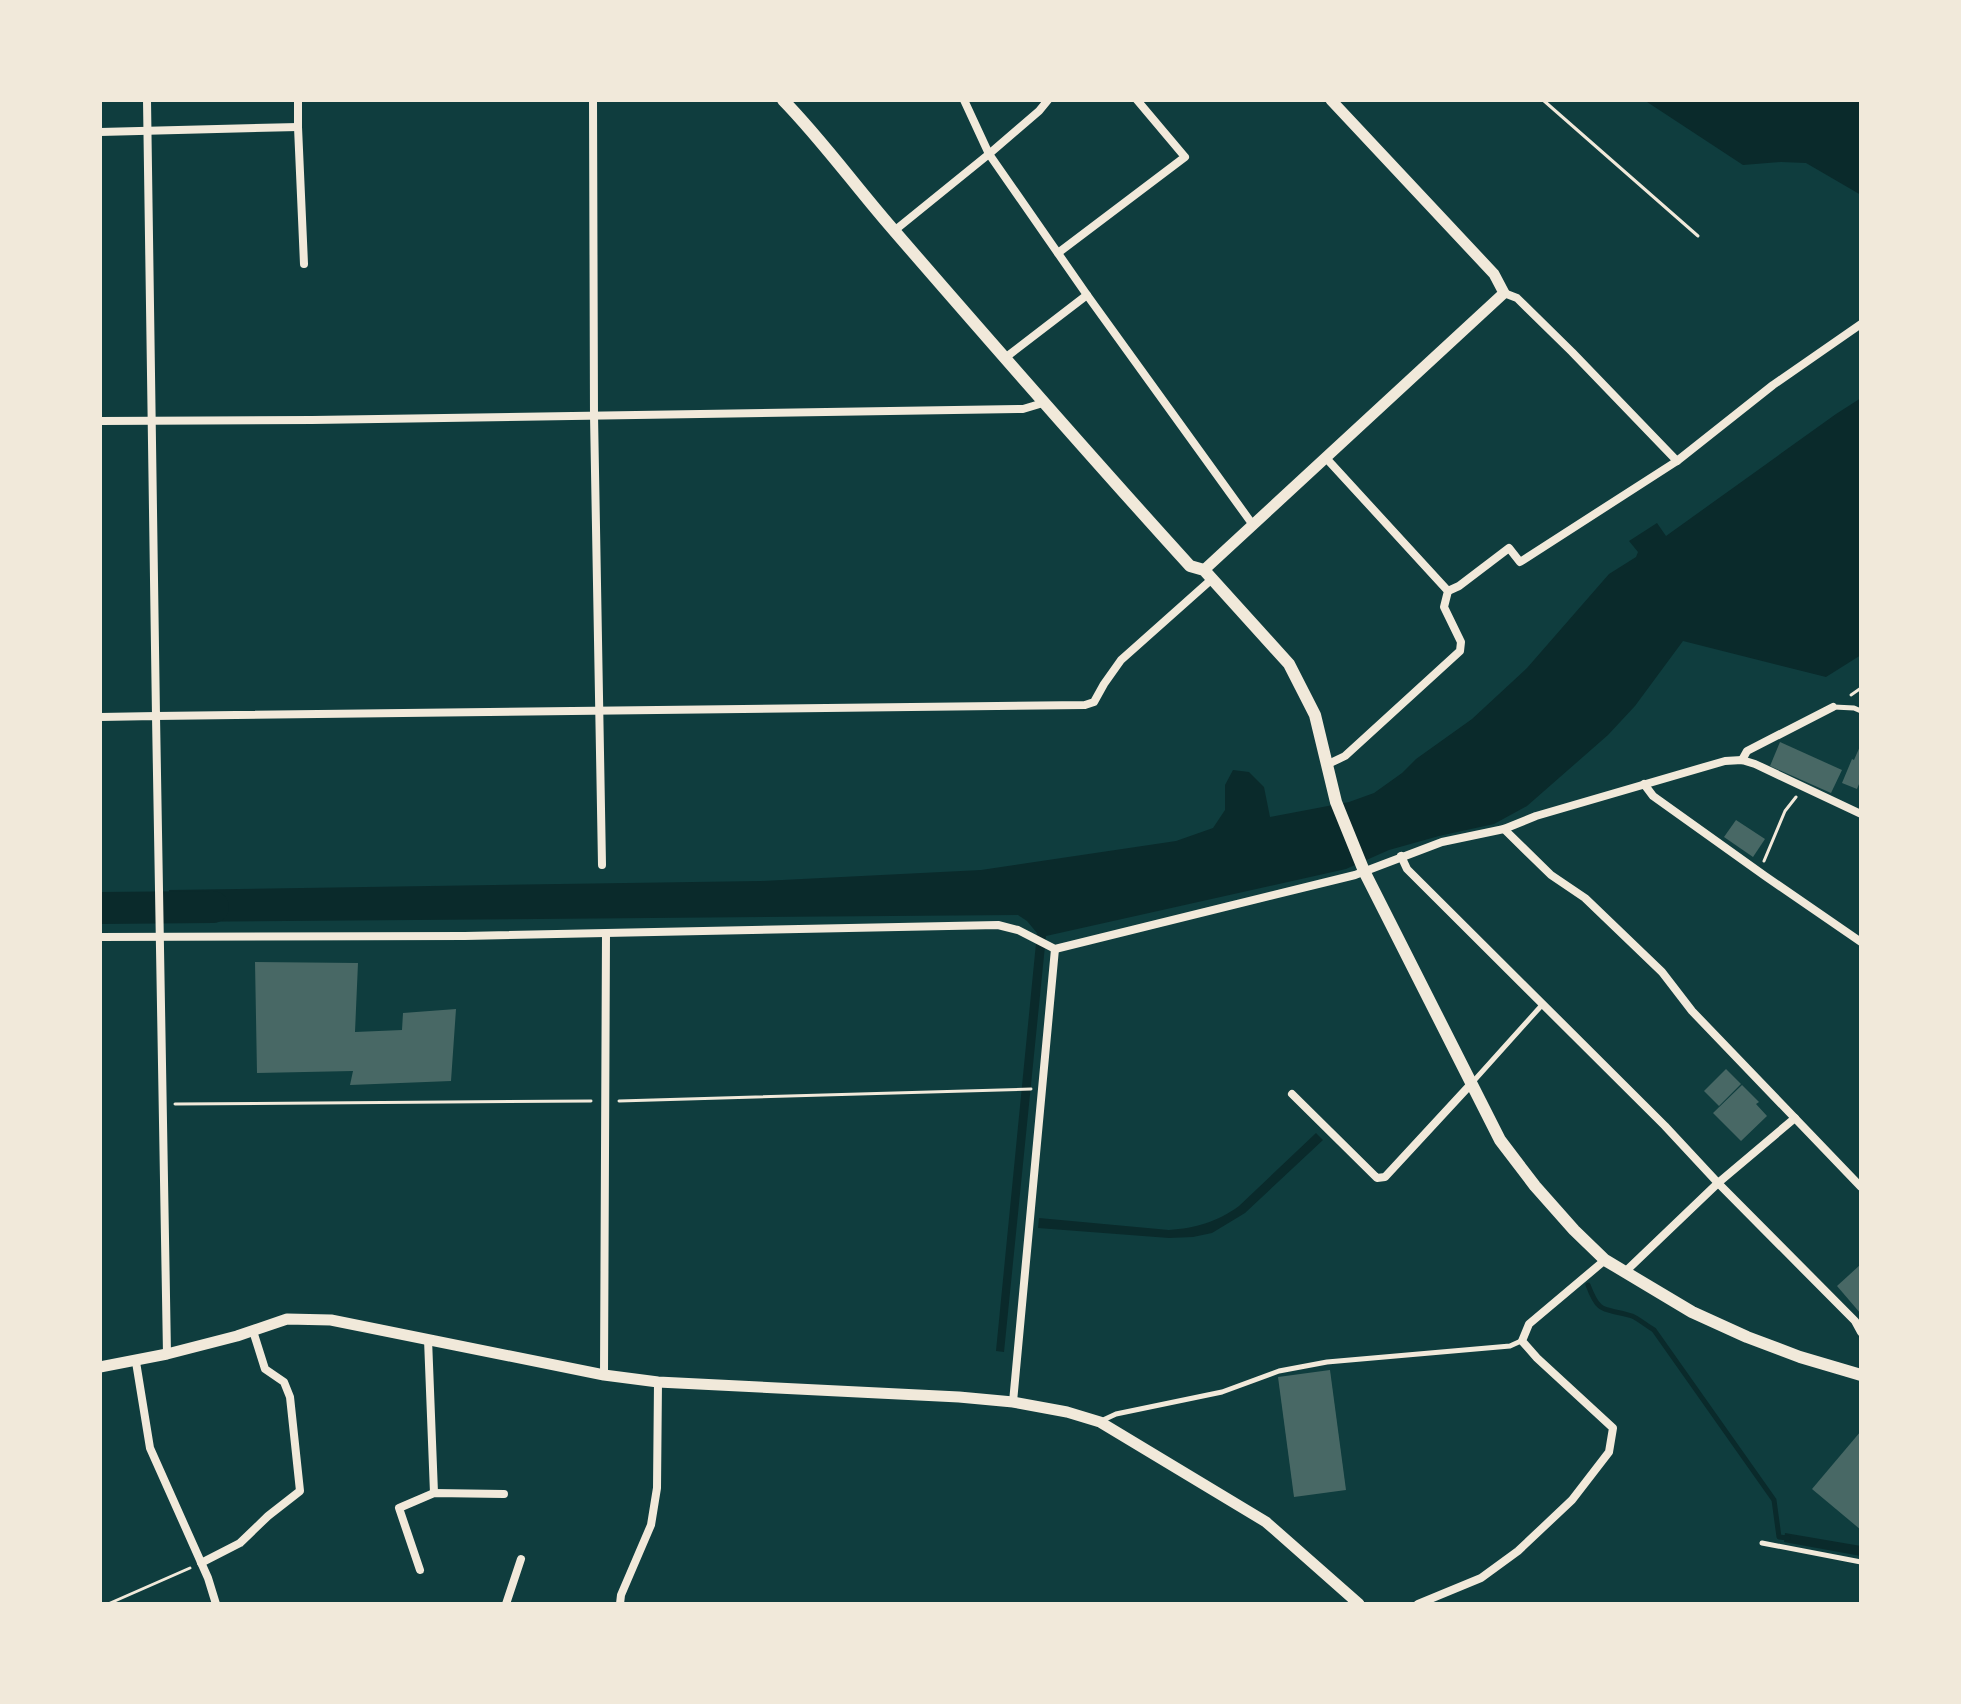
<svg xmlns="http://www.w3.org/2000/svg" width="1961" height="1704" font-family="'DM Sans',sans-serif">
  <rect width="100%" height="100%" fill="#0f3d3e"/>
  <g fill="#0a2a2b">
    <path d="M1644,100H1861V195L1806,163L1781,162L1743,165Z"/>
    <path d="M1861,398V655L1826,677L1683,641L1635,706L1608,735L1527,806L1494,824L1439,836L1389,850L1346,869L1046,936L1004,1352L996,1351L1037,933L1027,921L1018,915L170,922L169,890L761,881L981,870L1176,841L1213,828L1225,810V785L1233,770L1249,772L1264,787L1270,817L1349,802L1374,793L1402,773L1416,759L1472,719L1527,668L1609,574L1636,557L1638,552L1629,541L1657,523L1666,536L1836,414Z"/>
    <path d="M1316,1133L1323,1140L1245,1213L1212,1233L1193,1237L1169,1238L1038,1228L1039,1218L1169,1230C1196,1228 1217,1222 1239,1206Z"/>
    <path d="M1785,1533L1861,1546V1556L1784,1542Z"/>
  </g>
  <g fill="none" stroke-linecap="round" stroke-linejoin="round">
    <path stroke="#0a2a2b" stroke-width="5" d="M1588,1285C1600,1317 1605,1307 1632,1316C1639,1319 1647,1326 1654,1330L1774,1500L1779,1537L1788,1538"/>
    <path stroke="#0a2a2b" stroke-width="32" d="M100,908L213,907"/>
  </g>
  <g fill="#486865">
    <path d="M1780,742L1842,770L1831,793L1770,766Z"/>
    <path d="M1861,744V779L1857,789L1842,783L1852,759L1854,760Z"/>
    <path d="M1736,820L1765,839L1753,857L1724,837Z"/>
    <path d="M255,962L358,963L355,1032L402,1030L403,1013L456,1009L451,1081L350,1085L353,1071L257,1073Z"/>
    <path d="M1726,1069L1741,1084L1719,1106L1704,1091Z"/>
    <path d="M1742,1085L1759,1102L1756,1104L1767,1116L1741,1141L1713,1113Z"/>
    <path d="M1860,1265L1861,1267V1314L1837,1286Z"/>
    <path d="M1330,1370L1346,1490L1294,1497L1278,1377Z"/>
    <path d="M1861,1431V1530L1812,1489Z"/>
  </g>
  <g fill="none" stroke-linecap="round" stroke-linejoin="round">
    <g stroke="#f1e9da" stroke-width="3">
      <path d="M1543,100L1698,236"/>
      <path d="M1851,695L1861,688"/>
      <path d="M1764,861L1785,811L1796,797"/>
      <path d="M619,1101L1031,1089"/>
      <path d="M175,1104L591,1101"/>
      <path d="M108,1604L190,1568"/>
    </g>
    <g stroke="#f1e9da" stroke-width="5">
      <path d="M1834,707L1854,708L1861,711"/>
      <path d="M1471,1084L1542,1005"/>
      <path d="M1101,1421L1116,1414L1222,1392L1279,1371L1327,1362L1510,1346L1521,1341"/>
      <path d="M1762,1543L1861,1562"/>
    </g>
    <g stroke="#f1e9da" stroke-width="8">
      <path d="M147,100L156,716L1085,705L1094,702L1104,684L1121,660L1212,579"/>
      <path d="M298,100V127L304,264"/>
      <path d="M593,100L594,415L602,865"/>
      <path d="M964,100L989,154L1087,295L1253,525"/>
      <path d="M100,132L298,127"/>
      <path d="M894,231L989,154L1039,111L1048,100"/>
      <path d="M1058,253L1185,157L1137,100"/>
      <path d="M1504,293L1517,298L1572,352L1677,461"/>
      <path d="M1005,358L1087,295"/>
      <path d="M100,421L312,420L1023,409L1043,403"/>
      <path d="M1326,458L1448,591L1444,607L1461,642L1460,651L1345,756L1326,765"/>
      <path d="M1448,591L1459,586L1509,548L1520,562L1677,461L1773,385L1861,324"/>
      <path d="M100,717L156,716L167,1354"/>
      <path d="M1742,760L1747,751L1833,707"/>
      <path d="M1644,784L1653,796L1765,876L1861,942"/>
      <path d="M1504,829L1551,875L1585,898L1662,972L1692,1011L1861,1187"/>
      <path d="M1401,856L1407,869L1665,1126L1718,1183L1855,1321L1861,1332"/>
      <path d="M100,937L465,936L998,925L1018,930L1055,949L1355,875L1442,842L1504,829L1536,816L1725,761L1742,760L1755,764L1861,814"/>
      <path d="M1292,1094L1377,1178L1385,1177L1471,1084"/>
      <path d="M1625,1272L1718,1183L1795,1118"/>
      <path d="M428,1339L434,1493"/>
      <path d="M136,1362L150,1448L208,1578L216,1604"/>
      <path d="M604,1375L606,934"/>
      <path d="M1013,1402L1055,949"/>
      <path d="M201,1563L240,1543L268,1516L300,1491L290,1397L284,1382L265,1369L253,1331"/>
      <path d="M420,1570L399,1508L434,1493L504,1494"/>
      <path d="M506,1604L521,1559"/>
      <path d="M620,1604L621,1595L651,1525L657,1488L658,1382"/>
      <path d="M1418,1604L1481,1578L1518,1551L1572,1500L1609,1452L1613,1428L1537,1358L1522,1341L1529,1324L1605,1260"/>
    </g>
    <g stroke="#f1e9da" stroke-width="11">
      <path d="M1204,570L1504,293L1494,274L1331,100"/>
      <path d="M100,1367L167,1354L237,1336L287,1319L331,1320L604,1375L658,1382L959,1397L1013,1402L1067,1412L1100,1422L1266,1522L1359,1604"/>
    </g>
    <path stroke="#f1e9da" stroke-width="12" d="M783,100C824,142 858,190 897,234C994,346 1091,457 1190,566L1204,570L1289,664L1315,715L1336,802L1364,871L1500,1140L1535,1186L1574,1230L1605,1260L1692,1312L1747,1337L1800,1357L1861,1375"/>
  </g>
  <rect width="1961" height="1704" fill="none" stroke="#f1e9da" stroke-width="204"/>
</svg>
